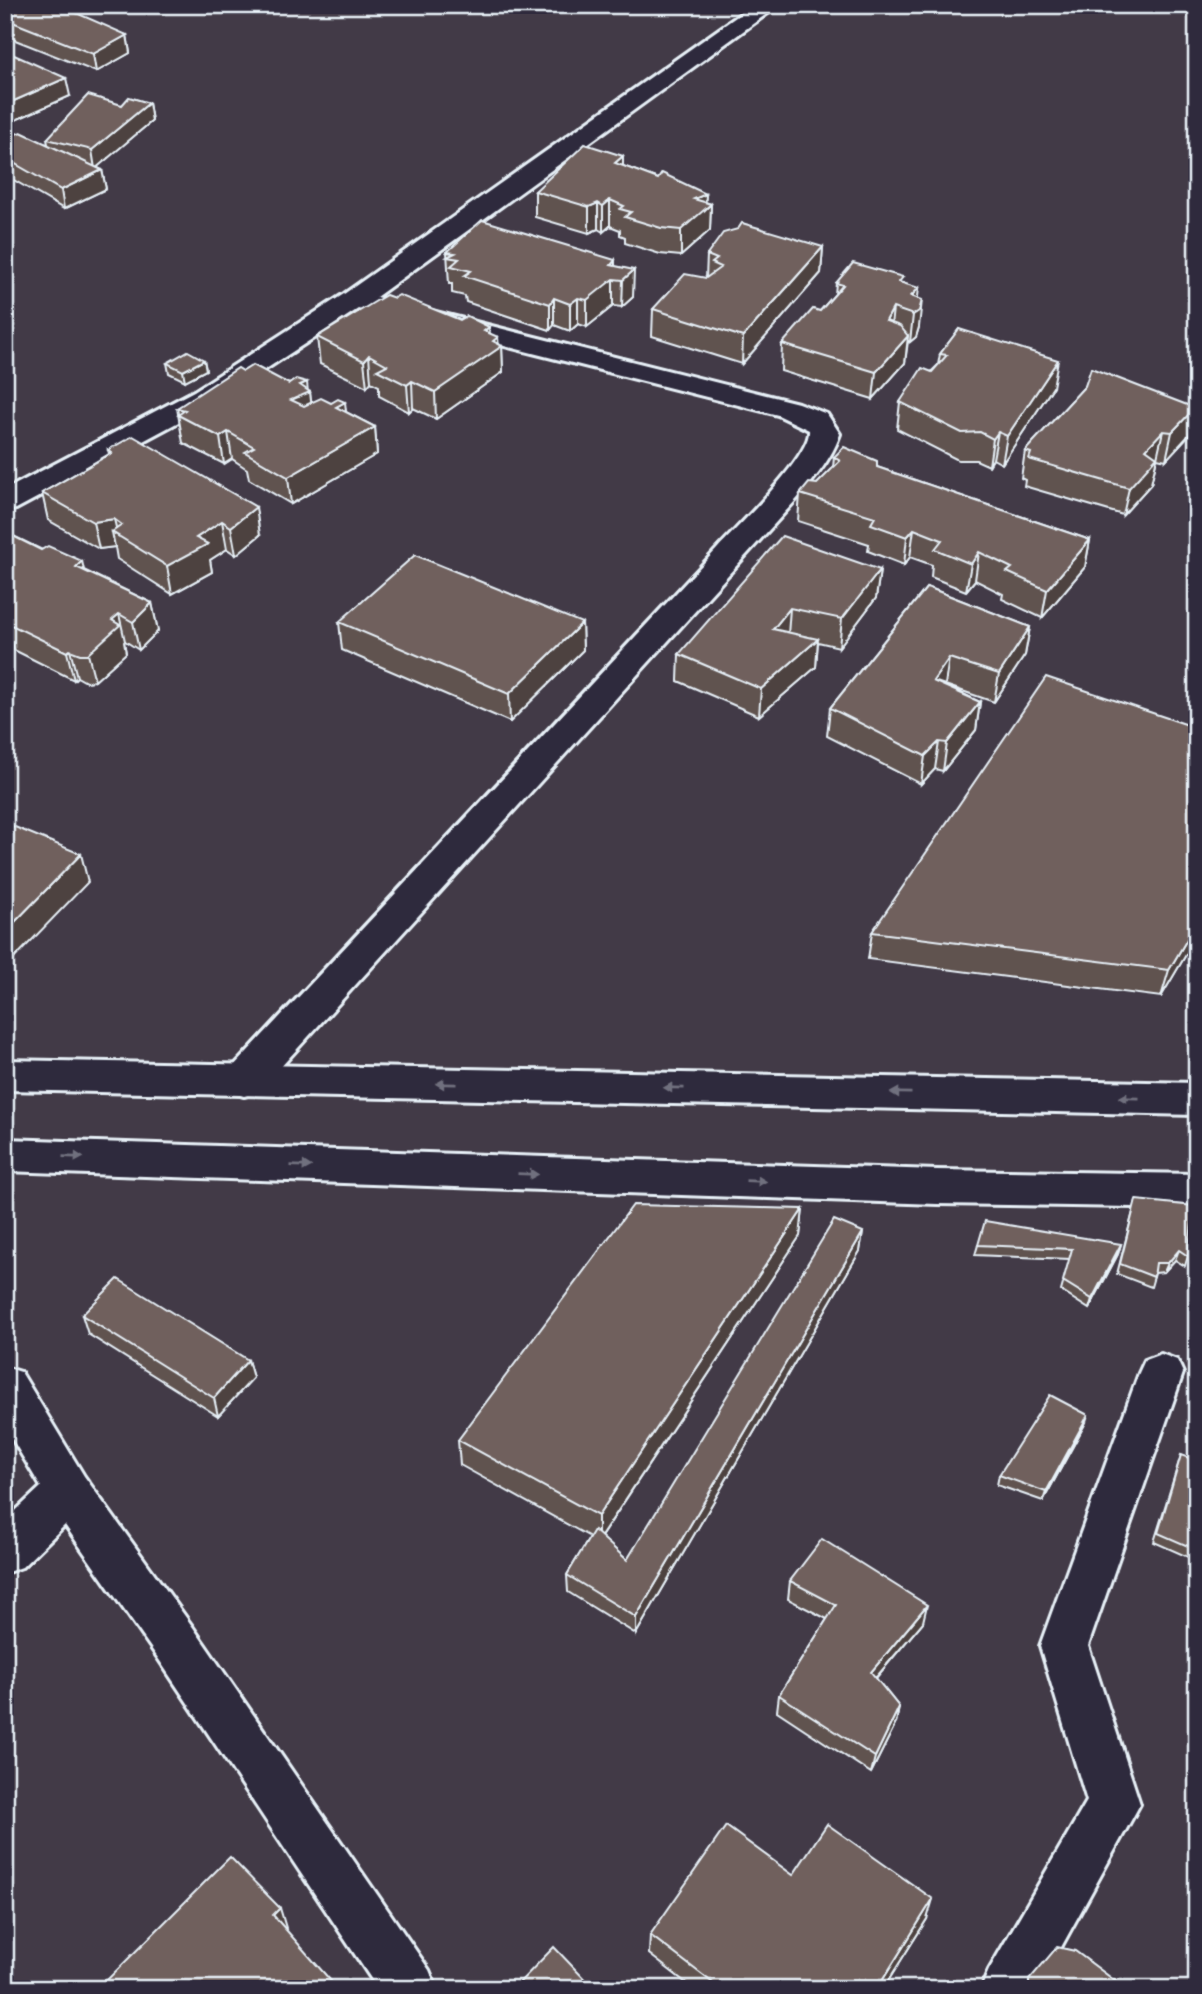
<svg xmlns="http://www.w3.org/2000/svg" width="1202" height="1994" font-family="Mynerve,sans-serif">
  <rect width="100%" height="100%" fill="#423a47"/>
  <filter id="ink" filterUnits="userSpaceOnUse"><feTurbulence type="fractalNoise" baseFrequency=".0143" numOctaves="2"/><feDisplacementMap in="SourceGraphic" scale="14" xChannelSelector="R" yChannelSelector="G"/><feConvolveMatrix kernelMatrix="1 2 1 2 8 2 1 2 1" color-interpolation-filters="sRGB"/></filter>
  <g filter="url(#ink)">
    <g fill="none" stroke-linecap="round" stroke-linejoin="round">
      <defs>
        <g id="minor">
          <path d="M753,5H779L376,297L798,403L827,414L840,434C829,467 800,495 777,521L258,1092L244,1096L230,1092L224,1081L230,1070C393,897 555,723 717,549C736,528 812,455 809,430L778,415L358,309L214,403L16,509L5,511V490L194,391L344,294Z"/>
          <path d="M1161,1354L1177,1360L1183,1373L1088,1646L1140,1804L1038,1989H981L989,1970L1087,1801L1040,1646L1139,1373L1145,1360Z"/>
          <path d="M5,1367L21,1372L84,1476L192,1626L429,1970L437,1989H378L158,1658L65,1525L22,1567L5,1573V1521L41,1487L5,1427Z"/>
        </g>
        <g id="trunk">
          <path d="M5,1060L1197,1083V1115L5,1090Z"/>
          <path d="M5,1139L937,1170L1197,1174V1208L937,1204L5,1171Z"/>
        </g>
      </defs>
      <use href="#minor" stroke="#e8f1f8" stroke-width="6"/>
      <use href="#trunk" stroke="#e8f1f8" stroke-width="6"/>
      <use href="#minor" fill="#2f2a3d" fill-rule="evenodd"/>
      <use href="#trunk" fill="#2f2a3d" fill-rule="evenodd"/>
    </g>
    <g fill="#605350" stroke="#e8f1f8" stroke-width="2">
      <path d="M5,5L127,35L130,53L96,72L5,36Z"/>
      <path d="M5,51L70,96L11,122L5,119Z"/>
      <path d="M149,103L152,121L96,167L102,170L106,189L64,209L5,175V138L48,144L47,139L122,105Z"/>
      <path d="M623,166L658,179L706,194L705,202L711,204L710,230L681,256L660,254L625,243V237L620,235V230L610,226L603,232L598,229L589,233L535,217V191Z"/>
      <path d="M823,247L821,273L742,364L652,336L653,309L706,278L707,255Z"/>
      <path d="M447,252L615,266L633,297L622,307L613,306L587,327L578,324L570,331L554,325L550,330L466,302L465,296L452,293V284H449Z"/>
      <path d="M836,283H903L918,299L919,327L916,337L910,342L908,341L905,363L873,399L781,371L782,344L820,311L835,294Z"/>
      <path d="M460,320L489,327L490,334L499,344L502,346L503,372L436,419L413,408L409,412L379,396V386L371,382L367,387L320,364L317,337Z"/>
      <path d="M959,329L1053,387L1002,464L993,459L989,466L976,460H958L897,429L900,402L938,365L940,354Z"/>
      <path d="M204,360L206,370L185,381L169,373L167,363Z"/>
      <path d="M243,371L289,384L308,391L310,392L311,403L346,412L375,427L377,454L291,504L249,479L247,469L232,459L224,464L183,443L177,408Z"/>
      <path d="M1085,386L1189,435L1166,460L1157,458L1151,484L1123,515L1024,486L1025,480L1021,478L1025,451Z"/>
      <path d="M108,450L260,535L236,555L227,549L210,560L212,572L172,594L117,559L115,547L99,549L48,520L42,493L109,454Z"/>
      <path d="M834,457L877,467L1090,540L1085,567L1042,618L1002,599L1003,594L975,580L966,591L931,577L932,565L910,557L904,565L868,551L869,544L798,521L800,494L817,484L833,468Z"/>
      <path d="M5,532L152,603L158,631L139,650L125,641L124,642L126,653L95,681L86,682L77,677L74,680L14,650L12,642L7,639L5,631Z"/>
      <path d="M880,570L876,598L839,647L818,642L816,667L759,716L678,681L679,654Z"/>
      <path d="M927,587L1030,627L1025,655L994,702L945,685L980,702L976,730L943,771L935,769L921,784L827,736L830,708Z"/>
      <path d="M339,622L582,623L583,650L510,722L342,650Z"/>
      <path d="M1197,728V936L1161,997L868,959L872,932Z"/>
      <path d="M1136,1200L1188,1256L1185,1266L1175,1260L1164,1272L1155,1273L1151,1287L1117,1274Z"/>
      <path d="M803,1209L800,1236L601,1537L627,1560L863,1232L860,1251L636,1634L568,1592L567,1575L590,1537L460,1465L458,1440Z"/>
      <path d="M1121,1244L1118,1254L1089,1309L1061,1291L1070,1259L975,1255L978,1245Z"/>
      <path d="M82,1315L248,1360L253,1378L218,1416L88,1334Z"/>
      <path d="M1085,1424L1043,1501L997,1485L999,1475Z"/>
      <path d="M1181,1455L1197,1461V1561L1154,1542Z"/>
      <path d="M790,1581L923,1622L876,1678L899,1707L896,1723L871,1773L777,1711L779,1695L827,1619L788,1599Z"/>
      <path d="M793,1875L927,1919L883,1989H694L649,1954L650,1935Z"/>
    </g>
    <g fill="#4e4341" stroke="#e8f1f8" stroke-width="2">
      <path d="M127,35L130,53L96,72L93,54Z"/>
      <path d="M66,78L70,96L11,122L7,104Z"/>
      <path d="M149,103L152,121L95,169L92,150Z"/>
      <path d="M623,156V182L615,163Z"/>
      <path d="M102,170L106,189L64,209L61,190Z"/>
      <path d="M706,194L705,210L711,204L710,230L681,256V230L694,199Z"/>
      <path d="M610,200V226L603,232V206Z"/>
      <path d="M598,203V229L589,233V207Z"/>
      <path d="M823,247L821,273L742,364L743,337Z"/>
      <path d="M615,260V280L613,279V306L587,327V300Z"/>
      <path d="M634,270L633,297L622,307L623,280Z"/>
      <path d="M919,288L916,313L922,300L919,327L916,337L910,342L913,315L911,296Z"/>
      <path d="M554,298V325L550,330V304Z"/>
      <path d="M578,298V324L570,331V304Z"/>
      <path d="M893,308L890,335L886,321Z"/>
      <path d="M489,327L490,354L493,341L498,337L499,348L502,346L503,372L436,419L435,392L484,331Z"/>
      <path d="M908,336L905,363L873,399L876,372Z"/>
      <path d="M369,355L371,382L367,387L364,361Z"/>
      <path d="M204,360L206,370L185,381L183,371Z"/>
      <path d="M1058,360L1053,387L1002,464L1007,436Z"/>
      <path d="M412,381L413,408L409,412L407,385Z"/>
      <path d="M307,382L308,393L310,392L313,419L291,400L300,385Z"/>
      <path d="M345,402L348,429L336,407Z"/>
      <path d="M1195,408L1189,435L1166,460L1172,432Z"/>
      <path d="M375,427L377,454L291,504L288,477Z"/>
      <path d="M1163,431L1151,484L1123,515L1129,488L1146,449Z"/>
      <path d="M228,432L232,459L224,464L220,437Z"/>
      <path d="M998,432L993,459L989,466L993,439Z"/>
      <path d="M256,507L260,535L236,555L231,527Z"/>
      <path d="M114,519L118,536L112,532L115,547L99,549L93,522Z"/>
      <path d="M222,521L227,549L210,560L212,572L172,594L167,566L196,538Z"/>
      <path d="M914,529L910,557L904,565L907,537Z"/>
      <path d="M1090,540L1085,567L1042,618L1047,590Z"/>
      <path d="M979,552L975,580L966,591L971,564Z"/>
      <path d="M82,561L88,589L76,567Z"/>
      <path d="M880,570L876,598L839,647L842,619Z"/>
      <path d="M152,603L158,631L139,650L133,622Z"/>
      <path d="M790,608L788,635L773,629Z"/>
      <path d="M119,614L125,641L124,642L126,653L95,681L88,654L112,620Z"/>
      <path d="M582,623L583,650L510,722L509,694Z"/>
      <path d="M1030,627L1025,655L994,702L999,674Z"/>
      <path d="M818,639L816,667L759,716L761,689Z"/>
      <path d="M70,650L77,677L74,680L67,652Z"/>
      <path d="M949,658L945,685L933,681Z"/>
      <path d="M980,702L976,730L943,771L947,743Z"/>
      <path d="M939,742L935,769L921,784L925,756Z"/>
      <path d="M81,854L88,882L5,968V932Z"/>
      <path d="M1197,922V936L1161,997L1169,970Z"/>
      <path d="M803,1209L800,1236L598,1541V1516Z"/>
      <path d="M863,1232L860,1251L636,1634V1617Z"/>
      <path d="M1121,1244L1118,1254L1089,1309L1092,1299Z"/>
      <path d="M1179,1250L1175,1260L1164,1272L1168,1263Z"/>
      <path d="M248,1360L253,1378L218,1416L214,1398Z"/>
      <path d="M1088,1415L1085,1424L1043,1501L1046,1492Z"/>
      <path d="M927,1605L923,1622L867,1688L871,1672Z"/>
      <path d="M899,1707L896,1723L871,1773L875,1757Z"/>
      <path d="M933,1899L927,1919L883,1989H877Z"/>
      <path d="M280,1908L286,1928L280,1935L273,1915Z"/>
    </g>
    <g fill="#70605d" stroke="#e8f1f8" stroke-width="2">
      <path d="M5,5H58L127,35L93,54L5,19Z"/>
      <path d="M5,51L66,78L7,104L5,103Z"/>
      <path d="M88,95L122,105L129,97L149,103L92,150L47,139Z"/>
      <path d="M21,132L102,170L61,190L5,158V138Z"/>
      <path d="M585,144L623,156L615,163L658,179L662,173L706,194L694,199L711,204L681,230L661,228L625,217L631,212L620,209L624,206L610,200L603,206L598,203L589,207L535,191Z"/>
      <path d="M482,220L615,260L611,265L634,270L623,280L613,279L587,300L578,298L570,304L554,298L550,304L464,276L471,271L451,266L459,259L447,257L455,253L447,252Z"/>
      <path d="M742,223L823,247L743,337L653,309L685,274L706,278L721,267L712,263L717,259L707,255L723,233L738,229Z"/>
      <path d="M853,263L903,277L899,282L919,288L911,296L922,300L919,311L913,315L893,308L886,321L900,326L908,336L876,372L782,344L813,309L820,311L843,285L836,283Z"/>
      <path d="M386,295L394,298L399,295L460,320L467,316L489,327L484,331L498,337L493,341L502,346L435,392L412,381L407,385L377,370L387,365L369,355L364,361L317,337Z"/>
      <path d="M959,329L1058,360L1007,436L998,432L993,439L980,432L962,433L900,402L922,368L932,372L947,355L940,354Z"/>
      <path d="M188,351L204,360L183,371L167,363Z"/>
      <path d="M253,365L289,384L296,379L307,382L300,385L310,392L291,400L304,406L321,398L331,403L338,399L345,402L336,407L375,427L288,477L245,452L254,447L228,432L220,437L178,415L185,410L177,408L238,368L243,371Z"/>
      <path d="M1091,368L1195,408L1172,432L1163,431L1146,449L1157,457L1129,488L1029,459L1031,453L1025,451L1085,386Z"/>
      <path d="M133,436L256,507L231,527L222,521L196,538L208,544L167,566L112,532L122,525L114,519L93,522L42,493L112,453L108,450Z"/>
      <path d="M844,447L877,461V467L1090,540L1047,590L1007,572L1012,568L979,552L971,564L935,549L942,540L914,529L907,537L871,524L875,517L800,494L809,483L817,484L840,461L834,457Z"/>
      <path d="M5,532L41,550L48,546L82,561L76,567L152,603L133,622L119,614L112,620L120,625L88,654H80L70,650L67,652L7,623L11,618L5,615V607L9,604L5,602Z"/>
      <path d="M782,536L880,570L842,619L790,608L773,629L818,639L761,689L679,654Z"/>
      <path d="M415,555L582,623L509,694L339,622Z"/>
      <path d="M927,587L1030,627L999,674L949,658L933,681L980,702L947,743L939,742L925,756L830,708Z"/>
      <path d="M1046,677L1197,728V922L1169,970L872,932Z"/>
      <path d="M5,823L81,854L5,932Z"/>
      <path d="M1136,1200L1194,1206L1188,1256L1179,1250L1168,1263H1156L1154,1277L1120,1264Z"/>
      <path d="M633,1205L803,1209L598,1516L458,1440Z"/>
      <path d="M834,1220L863,1232L636,1617L567,1575L594,1530L627,1560Z"/>
      <path d="M985,1221L1121,1244L1092,1299L1063,1281L1072,1249L978,1245Z"/>
      <path d="M118,1279L248,1360L214,1398L82,1315Z"/>
      <path d="M1050,1395L1088,1415L1046,1492L999,1475Z"/>
      <path d="M1181,1455L1197,1461V1550L1158,1533Z"/>
      <path d="M822,1539L927,1605L871,1672L899,1707L875,1757L779,1695L836,1605L790,1581Z"/>
      <path d="M827,1824L933,1899L877,1989H721L650,1935L726,1826L793,1875Z"/>
      <path d="M230,1857L280,1908L273,1915L338,1989H98Z"/>
      <path d="M554,1947L594,1989H513Z"/>
      <path d="M1057,1947L1075,1951L1126,1989H1029V1980Z"/>
    </g>
    <defs><path id="oneway-solid" d="M-6-.8H1V-3.2L6.5 0L1 3.2V.8H-6Z" transform="scale(1.75)"/></defs>
    <g fill="#70707e">
      <use href="#oneway-solid" transform="translate(446 1084) rotate(-179)"/>
      <use href="#oneway-solid" transform="translate(674 1088) rotate(-179)"/>
      <use href="#oneway-solid" transform="translate(901 1093) rotate(-179)"/>
      <use href="#oneway-solid" transform="translate(1129 1098) rotate(-179)"/>
      <use href="#oneway-solid" transform="translate(73 1157) rotate(2)"/>
      <use href="#oneway-solid" transform="translate(301 1166) rotate(2)"/>
      <use href="#oneway-solid" transform="translate(528 1174) rotate(2)"/>
      <use href="#oneway-solid" transform="translate(756 1181) rotate(2)"/>
    </g>
  </g>
  <rect width="1202" height="1994" fill="none" stroke="#2f2a3d" stroke-width="28"/>
  <rect x="14" y="14" width="1174" height="1966" fill="none" stroke="#e8f1f8" stroke-width="2.5" filter="url(#ink)"/>
</svg>
